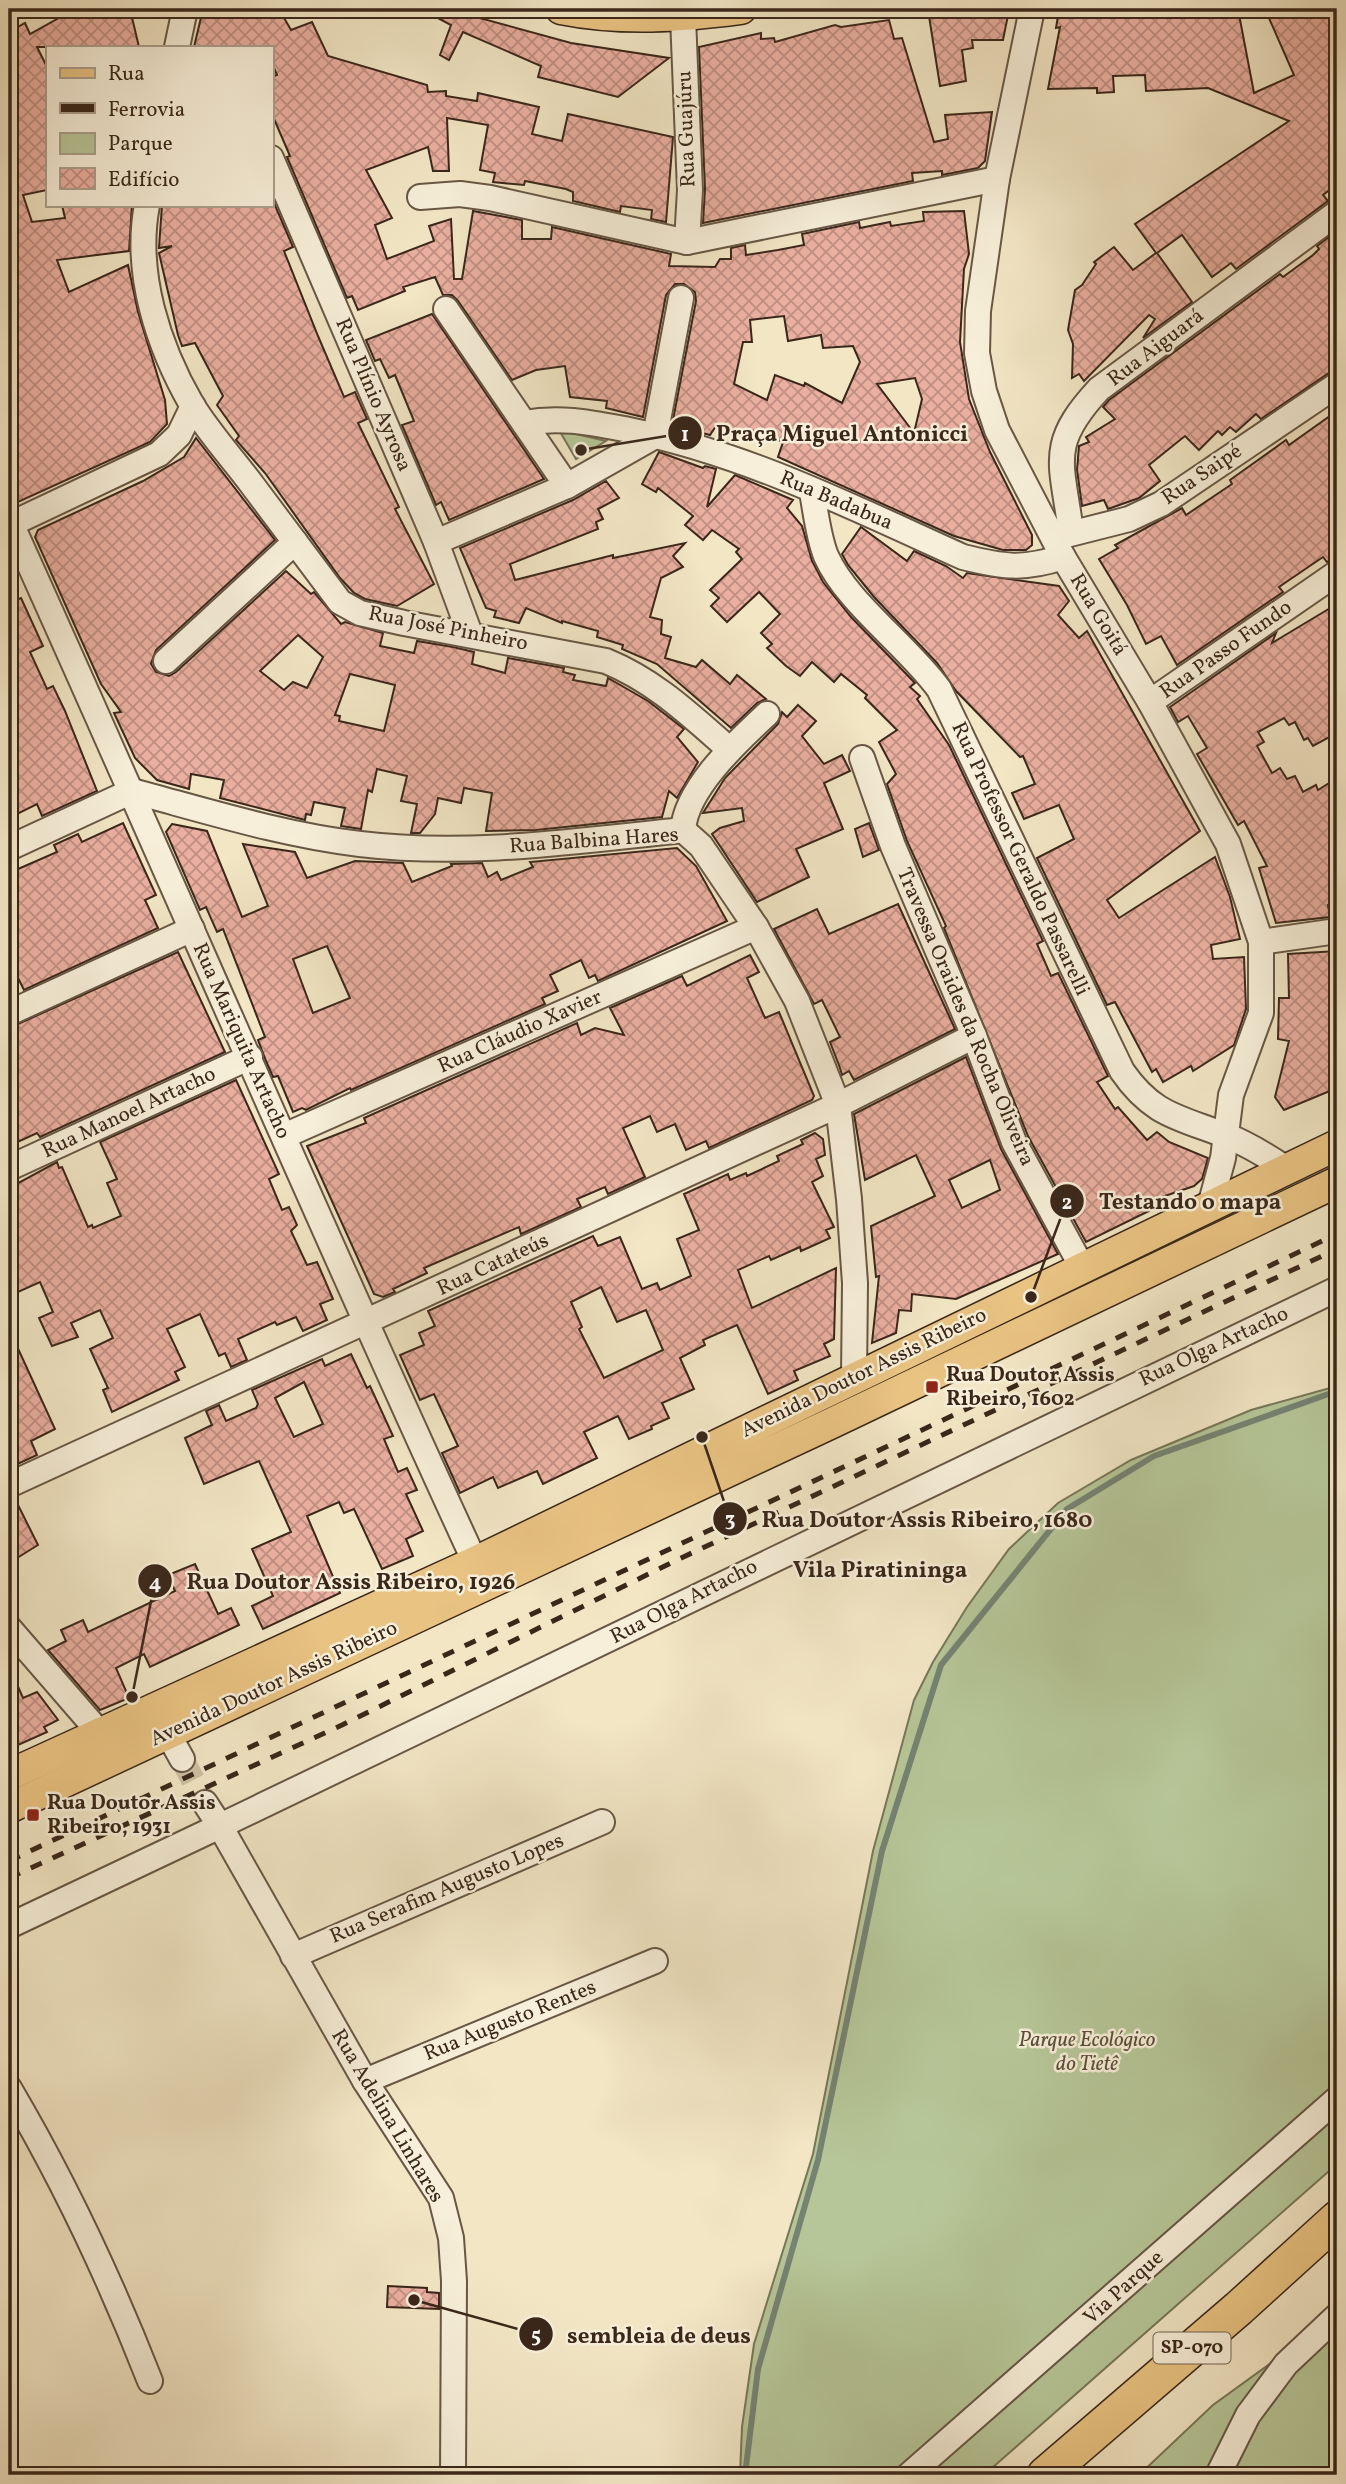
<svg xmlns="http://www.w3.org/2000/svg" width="1346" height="2484" font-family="Vollkorn,serif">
  <defs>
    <pattern id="building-cross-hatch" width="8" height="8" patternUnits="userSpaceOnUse" patternTransform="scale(1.75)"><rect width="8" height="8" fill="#eaafa0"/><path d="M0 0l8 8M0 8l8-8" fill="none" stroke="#bf8e82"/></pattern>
  </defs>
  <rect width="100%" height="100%" fill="#f2e6c5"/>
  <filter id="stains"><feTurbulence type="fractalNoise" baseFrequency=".00286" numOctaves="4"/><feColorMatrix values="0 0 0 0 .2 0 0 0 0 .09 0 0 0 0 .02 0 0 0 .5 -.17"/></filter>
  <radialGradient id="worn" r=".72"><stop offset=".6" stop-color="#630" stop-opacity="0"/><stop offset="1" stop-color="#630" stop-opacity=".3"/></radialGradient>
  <g fill="#b6c698" stroke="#787659" stroke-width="2">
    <path d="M559,430L606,441L576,459Z"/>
    <path d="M1337,1386V2164L984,2475H740L742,2427L754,2344L813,2154L873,1851L914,1700L933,1662L967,1607L1009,1549L1058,1503L1131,1460L1251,1410Z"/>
    <path d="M1337,2315V2475H1139L1213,2405Z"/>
  </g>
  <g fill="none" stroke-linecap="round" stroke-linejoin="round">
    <path stroke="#758373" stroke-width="6" d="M745,2475L758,2369L818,2160L882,1851L941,1665L1067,1509L1154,1456L1337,1391"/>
  </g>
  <g fill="url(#building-cross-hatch)" stroke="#3a271a" stroke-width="2" fill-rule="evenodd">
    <path d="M75,9H130L139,47H37L47,67V190L23,195L32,222L65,218L62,205H132L129,251L57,260L69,292L128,265L138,312L165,400L167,424L150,442L18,502L9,480V32L25,23L30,34Z"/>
    <path d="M203,9H279L291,30L312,22L328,56L427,85L428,92L446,91V96L477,101L478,93L539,107L532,134L562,141L568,114L673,137L666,222L651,219L652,210L621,206L620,212L573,201V192L566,189L525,181L524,185L493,182L495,173L480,170L488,125L447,118L449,171H433L428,147L366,170L392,218L375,225L387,259L434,241L429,226L451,219L454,279H462L473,211L522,220V239H551L552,227L671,254L669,266L715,267L720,259H731V248L745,245L746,255L778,250L804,245L802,234L859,222L860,228L890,222L891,226L924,221L923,212L964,211L969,254L964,269L960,342L969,399L990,452L1032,535V545L1026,550H1003L954,536L778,457L783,442L749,429L741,440L725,428V430L716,426L710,435L672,425L696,301L695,292L684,284H675L666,295L643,417L606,408L607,401L570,397L565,366L536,370L512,380L458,301L452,295H443L435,277L403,287L405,291L358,310L352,296L347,298L287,157L290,156L271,112V77L277,75L271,61V47H194ZM784,316L788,341L821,335L823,348L853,346L860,362L842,403L805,383L804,386L775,375L767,400L734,384L743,342H752L750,320ZM915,378L922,399L914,433L877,384Z"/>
    <path d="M421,9H447L571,43L669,58L618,97L538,77L541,66L463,32L449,60L440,55L451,25Z"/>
    <path d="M1090,9H1238L1254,93L1294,75L1265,9H1337V184L1323,195L1328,201L1236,269L1231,263L1212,277L1182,235L1157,253L1192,302L1143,338L1155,319L1149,315L1084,381L1079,374L1072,378L1073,344L1068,330L1075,290L1082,285L1096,264L1094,262L1114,247L1133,270L1156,253L1135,224L1289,121L1208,88L1146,91L1145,75L1113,76L1114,92L1097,93V88L1048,89L1060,27L1056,28L1059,10Z"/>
    <path d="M1009,10L1003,40H972L973,48L962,50L966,81L940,86L929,16L968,11Z"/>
    <path d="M889,20L894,39L902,38L934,142L948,139L945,115L992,112L985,161L978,168L942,175V171L912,173L913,181L703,223L705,189L699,47L761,33V39L774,38L775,42L835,25L841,27Z"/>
    <path d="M271,196L293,247L284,251L318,336L344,397L355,392L367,419L358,423L399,507L395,509L434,584L397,606L365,599L354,593L340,578L265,473L236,440L239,436L217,405L223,396L195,343L182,346L178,335L159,253L172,246L159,248L162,205H271Z"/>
    <path d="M1329,237L1337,247V370L1329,373L1261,419L1256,414L1236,432L1230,427L1222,435L1218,431L1199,450L1185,436L1149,465L1160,481L1139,498L1108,509L1104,500L1082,506L1077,470L1079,446L1089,442L1086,437L1115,419L1103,407L1109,400L1280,274L1283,277L1313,255L1319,249L1317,246Z"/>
    <path d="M432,314L544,479L449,520L441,502L436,505L402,425L414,421L395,375L389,378L380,359L375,361L366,340Z"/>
    <path d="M1337,411V558L1327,562L1323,557L1279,587L1283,592L1177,665L1161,636L1146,644L1127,605L1099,559L1118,548L1115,545L1182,508L1186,515L1232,484L1230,480L1286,440L1289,445Z"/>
    <path d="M196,438L275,540L156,650L151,664L156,672L169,676L176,672L286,571L311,594L314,592L341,624L345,622L383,633L380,646L414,653L417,641L453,647L474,652L472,664L505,673L508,658L564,668L563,672L575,675L573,680L606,686L608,678L648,701L684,729L677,737L698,762L677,798L669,791L662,817L536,830L486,831L492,793L464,788L461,803L438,798L435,814L420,833H411L417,804L401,801L407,776L377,769L372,792L368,790L361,829L341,826L345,808L314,802L311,815L306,814L305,820L220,798L224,780L191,774L189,789L157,780L135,758L114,713L121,712L101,684L35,537L38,530L143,481L184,457ZM298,635L323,657L307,688L293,682L284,690L260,671ZM350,674L395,685L384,731L339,721L340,716L335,715Z"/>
    <path d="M659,452L703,468L705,466L716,469L707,507L735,475L793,500L787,508L802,526L812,561L823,582L851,617L915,683L910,687L920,696L917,699L949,745L1043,941L1037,944L1051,976L1058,973L1108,1076L1097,1082L1115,1109L1118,1107L1147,1140L1157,1132L1169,1142L1208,1158L1202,1179L1194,1186L1153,1200L1157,1207L1086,1242L1028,1136L944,928L946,926L907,841L887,784L896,774L879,742L897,730L865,698L867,695L841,674L834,682L812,662L800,676L786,666L767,648L772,644L761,633L780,614L759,592L727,622L711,606L719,598L710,590L742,559L736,552L739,549L712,530L703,540L685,525L693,516L658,488L656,492L642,484Z"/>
    <path d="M606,481L619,498L598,509L603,519L596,522L598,529L510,564L515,580L613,555V558L685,543L673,556L683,567L661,578L650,617L662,620L661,634L671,637L665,658L696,667L702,660L730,684L737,675L766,699L757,703L731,728L657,664L622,649L623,645L597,637L598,631L562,621V623L526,608L519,623L494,617L496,611L486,608L460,548L573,500Z"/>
    <path d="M861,527L907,561L914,551L946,566L963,578L967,573L1059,586L1069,601L1058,615L1079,638L1087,631L1200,831L1107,900L1119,918L1215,857L1230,897L1240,939L1211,945L1213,959L1244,957L1246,1009L1234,1045L1193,1071L1191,1066L1163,1082L1156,1069L1152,1072L1115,1002L1107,1005L1037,858L1074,839L1059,805L1024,819L1012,793L1035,784L1023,756L1020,757L956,691L937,663L874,597L848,565L842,554Z"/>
    <path d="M21,598L43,646L30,652L47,689L53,686L65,711L97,791L42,816L37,804L9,818V603Z"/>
    <path d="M1337,604V733L1313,746L1308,738L1304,740L1295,722L1289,725L1284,718L1258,732L1264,742L1257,746L1272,773L1280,768L1287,779L1295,776L1303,792L1316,785L1318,790L1337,778V903L1328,905L1330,917L1276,923L1259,868L1267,866L1244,821L1238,825L1197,754L1207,748L1188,716L1178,722L1170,707L1276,633L1272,643Z"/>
    <path d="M798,705L816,721L802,736L824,764L842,755L850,771L824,783L843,829L796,849L809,877L757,902L712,834L720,828L744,821L742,808L703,813L725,778L778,724L782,712L787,717Z"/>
    <path d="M123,823L156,895L145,900L158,928L24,990L18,978L9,983V873L57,852L54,845L78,834L82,842Z"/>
    <path d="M869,823L879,850L863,857L855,829Z"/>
    <path d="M172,824L207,831L242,917L268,906L243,844L295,852L307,878L355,861L403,863L412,882L452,866L451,864L482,863L488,877L497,872L501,880L533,867L530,862L677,848L696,866L727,921L598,981L595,975L589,978L581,960L550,975L558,991L542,998L545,1004L351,1090L350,1088L306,1110L302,1108L293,1112L278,1076L273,1077L266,1061L258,1040L265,1037L223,929L217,932L206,907L200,910L166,832ZM327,946L350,998L313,1013L293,959Z"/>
    <path d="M898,904L955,1029L854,1080L849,1071L842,1075L840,1068L830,1042L840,1037L822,1000L814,1004L774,929L817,909L829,934Z"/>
    <path d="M1337,951V1088L1284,1110L1275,1097L1289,1041L1278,1039L1279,998H1289L1288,954Z"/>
    <path d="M178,952L225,1052L40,1137L37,1133L9,1146V1028Z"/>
    <path d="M750,955L759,972L747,978L765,1018L779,1012L814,1096L812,1100L709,1148L706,1141L686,1150L675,1124L657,1132L650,1116L623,1128L645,1177L608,1194L605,1187L577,1199L581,1207L521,1234L519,1227L424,1268L427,1273L393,1289L395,1292L383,1297L374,1294L307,1146L366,1123L364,1118L577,1023L581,1035L595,1028L624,1035L610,1008L682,976L687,986Z"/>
    <path d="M966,1057L1001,1149L1058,1254L956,1299L912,1294L911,1311L899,1310L896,1333L872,1343L879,1276L876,1277L871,1226L935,1196L916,1155L865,1180L854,1114ZM990,1160L1000,1190L962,1208L949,1180Z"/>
    <path d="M236,1080L279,1174L269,1179L282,1210L289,1207L297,1225L291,1231L307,1265L317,1262L333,1299L320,1304L327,1320L303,1331L296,1317L277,1325L275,1322L238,1339L247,1360L231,1367L225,1353L219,1356L200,1314L167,1329L185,1367L175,1372L179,1380L112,1412L103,1390L108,1388L90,1349L113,1338L100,1310L71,1323L78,1337L52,1346L39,1318L53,1312L40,1282L9,1296V1188L57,1162L59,1168L62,1167L88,1227L92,1225L93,1228L121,1216L107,1183L117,1179L100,1142Z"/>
    <path d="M815,1133L823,1139L825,1155L816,1159L823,1176L812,1182L834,1227L826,1230L830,1238L801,1251L800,1247L771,1260L769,1256L738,1270L752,1308L836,1268L834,1339L824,1344L830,1356L794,1371L798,1380L768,1394L737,1325L703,1340L705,1345L680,1358L694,1389L662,1403L669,1418L651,1426L652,1429L629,1439L618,1416L584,1432L597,1458L543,1484L537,1471L498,1488L493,1477L460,1493L442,1453L458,1446L434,1394L420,1400L400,1355L424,1345L419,1333L435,1326L428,1311L593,1236L598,1246L620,1237L642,1289L657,1283L660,1290L691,1276L677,1239L699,1230L684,1194L728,1174L730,1180L746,1173L747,1176L779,1161L777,1156L803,1144L801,1140ZM601,1287L617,1322L646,1310L663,1350L604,1378L579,1329L582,1327L571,1302Z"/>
    <path d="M9,1329L55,1429L31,1441L37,1455L9,1468Z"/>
    <path d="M351,1354L367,1388L370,1386L393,1436L384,1439L398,1472L407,1468L417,1490L406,1494L423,1531L406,1539L413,1556L382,1569L354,1509L344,1513L339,1502L307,1516L340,1593L263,1629L252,1606L273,1596L252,1549L291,1532L259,1461L204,1484L185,1438L212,1425L206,1411L219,1405L226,1421L256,1408L258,1404L252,1390L322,1359L325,1366ZM304,1382L323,1424L294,1437L275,1398Z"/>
    <path d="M15,1499L38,1545L9,1563V1500Z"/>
    <path d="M195,1564L218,1614L231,1608L239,1625L150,1667L144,1654L116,1668L129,1698L100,1710L48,1650L66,1641L61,1630L83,1620L88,1632L175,1591L168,1575Z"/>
    <path d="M9,1666L23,1698L37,1692L58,1720L44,1727L47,1732L9,1749Z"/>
    <path d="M388,2286L427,2288V2292L439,2293V2309L387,2307Z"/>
  </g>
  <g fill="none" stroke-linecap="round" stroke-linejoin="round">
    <path stroke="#cdc0a3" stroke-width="24" stroke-dasharray="24 12" stroke-linecap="butt" d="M182,1759L205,1803"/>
    <defs>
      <g id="minor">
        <path d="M1032,9L997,179L978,311L977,353L984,391L997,430L1063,557L1150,702L1228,844L1261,942V1013L1231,1095L1223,1158L1210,1206"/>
        <path d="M683,17L690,190L687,242"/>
        <path d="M177,47L185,9"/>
        <path d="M271,158L436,542L470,634"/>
        <path d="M420,197L460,194L490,198L687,242L997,179"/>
        <path d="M147,205C134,273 158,346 192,405C209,433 233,459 253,486C282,525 311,563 340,602L360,613L404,623L606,661C655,681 690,715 729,749"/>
        <path d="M446,309L567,486"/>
        <path d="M524,423C561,416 592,423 629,430C747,454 854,508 963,557C1003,567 1023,570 1063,557"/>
        <path d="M655,436L681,298"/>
        <path d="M812,492C816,513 818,536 826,556C847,603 907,645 939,689L1122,1071C1153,1116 1179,1117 1227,1136C1248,1144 1267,1156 1285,1168"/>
        <path d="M9,519C166,866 315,1216 475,1562"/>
        <path d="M9,525L159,454L179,435L193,406"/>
        <path d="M1071,532C1062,462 1047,445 1099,389L1337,213"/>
        <path d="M1058,537L1129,519L1161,504L1337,385"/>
        <path d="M436,542L567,486L655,436"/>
        <path d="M166,661L295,542"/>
        <path d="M1150,702L1337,573"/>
        <path d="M862,758L893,846L974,1036L1014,1142L1083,1269"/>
        <path d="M132,791C207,811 283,835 360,844C468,857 576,841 683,830L701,846L756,927L797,1001L838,1105L849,1199L855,1283L854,1377"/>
        <path d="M683,830C686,788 738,741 767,714"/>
        <path d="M9,848L132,791"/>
        <path d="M1261,942L1337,931"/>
        <path d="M9,1013L192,929"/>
        <path d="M284,1136L756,927"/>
        <path d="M9,1168L250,1057"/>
        <path d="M9,1485L838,1105L974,1036"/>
        <path d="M9,1628L112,1747"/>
        <path d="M167,1732L182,1759"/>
        <path d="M9,1926L220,1826L205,1803"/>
        <path d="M293,1956L602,1822"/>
        <path d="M365,2081L655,1961"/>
        <path d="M9,2088C65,2183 110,2279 150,2381"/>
        <path d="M453,2475L454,2281L451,2238L441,2198L365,2081L220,1826L1337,1289"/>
        <path d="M909,2475L1337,2099"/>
        <path d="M1218,2475L1248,2415L1286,2364L1337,2316"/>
      </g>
      <g id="major">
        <path d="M561,9C621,21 681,17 741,9"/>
        <path d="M9,1775L475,1562L1337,1145"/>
        <path d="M9,1808L832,1423L1337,1182"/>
      </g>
      <path id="highway" d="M1045,2475L1239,2308L1337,2219"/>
    </defs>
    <use href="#minor" stroke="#685745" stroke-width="28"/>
    <use href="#major" stroke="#3a271a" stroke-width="33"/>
    <use href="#highway" stroke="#3a271a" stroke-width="38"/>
    <use href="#minor" stroke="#f7efd9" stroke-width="24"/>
    <use href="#major" stroke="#e9c382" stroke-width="30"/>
    <use href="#highway" stroke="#e9c382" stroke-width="35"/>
    <g stroke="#3a271a" stroke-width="5" stroke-dasharray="12 12" stroke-linecap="butt">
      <path d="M9,1861L1337,1234"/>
      <path d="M9,1878L342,1725L677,1560L1337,1249"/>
    </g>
  </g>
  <g fill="#8f2418" stroke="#f7efd9" stroke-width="2.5">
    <rect x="925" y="1380" width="14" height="14" rx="3.5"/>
    <rect x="26" y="1808" width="14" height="14" rx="3.5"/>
  </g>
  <g text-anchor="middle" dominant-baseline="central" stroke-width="5" stroke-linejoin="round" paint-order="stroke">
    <rect fill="#f7efd9" stroke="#736353" stroke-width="2" x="1153.5" y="2332.5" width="77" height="31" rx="5"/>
    <g font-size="19" font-weight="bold" fill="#3a271a">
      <text x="1192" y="2348">SP-070</text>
    </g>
    <g font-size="21" fill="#3a271a" stroke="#f7efd9">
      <text transform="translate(687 129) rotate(-92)">Rua Guajúru</text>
      <text transform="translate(1156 348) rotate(-37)">Rua Aiguará</text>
      <text transform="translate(373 395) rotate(67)">Rua Plínio Ayrosa</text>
      <text transform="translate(1202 475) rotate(-34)">Rua Saipé</text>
      <text transform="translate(836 501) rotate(23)">Rua Badabua</text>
      <text transform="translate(1098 615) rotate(59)">Rua Goitá</text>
      <text transform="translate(448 629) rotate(11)">Rua José Pinheiro</text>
      <text transform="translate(1226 650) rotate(-35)">Rua Passo Fundo</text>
      <text transform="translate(594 841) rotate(-4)">Rua Balbina Hares</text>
      <text transform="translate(1020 859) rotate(65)">Rua Professor Geraldo Passarelli</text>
      <text transform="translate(965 1017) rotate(67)">Travessa Oraides da Rocha Oliveira</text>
      <text transform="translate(520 1032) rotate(-24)">Rua Cláudio Xavier</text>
      <text transform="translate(241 1041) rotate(66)">Rua Mariquita Artacho</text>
      <text transform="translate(129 1113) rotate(-25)">Rua Manoel Artacho</text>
      <text transform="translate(493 1265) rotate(-25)">Rua Catateús</text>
      <text transform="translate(1214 1347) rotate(-25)">Rua Olga Artacho</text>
      <text transform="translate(864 1373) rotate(-26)">Avenida Doutor Assis Ribeiro</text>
      <text transform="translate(684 1602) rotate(-27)">Rua Olga Artacho</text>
      <text transform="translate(274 1684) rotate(-25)">Avenida Doutor Assis Ribeiro</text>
      <text transform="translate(447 1889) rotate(-23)">Rua Serafim Augusto Lopes</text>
      <text transform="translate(510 2021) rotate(-22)">Rua Augusto Rentes</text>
      <text transform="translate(387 2116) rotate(59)">Rua Adelina Linhares</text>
      <text transform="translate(1124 2288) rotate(-42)">Via Parque</text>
    </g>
    <g font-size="21" font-weight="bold" fill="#3a271a" stroke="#f7efd9" text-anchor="start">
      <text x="946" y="1375">Rua Doutor Assis<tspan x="946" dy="24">Ribeiro, 1602</tspan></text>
      <text x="47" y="1803">Rua Doutor Assis<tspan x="47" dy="24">Ribeiro, 1931</tspan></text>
    </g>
    <g font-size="21" font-style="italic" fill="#594f3a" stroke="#f7efd9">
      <text x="1087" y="2040">Parque Ecológico<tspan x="1087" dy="24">do Tietê</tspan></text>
    </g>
    <g font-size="23" font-weight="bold" fill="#3a271a" stroke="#f7efd9">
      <text x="880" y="1571">Vila Piratininga</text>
    </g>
  </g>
  <path fill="none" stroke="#3a271a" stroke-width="2.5" d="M581 450L685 433M1031 1297L1067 1201M702 1437L730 1519M132 1697L155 1581M414 2300L536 2334"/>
  <g fill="#3a271a" stroke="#f7efd9" stroke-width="2.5">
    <circle cx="581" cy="450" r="7"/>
    <circle cx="1031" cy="1297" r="7"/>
    <circle cx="702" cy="1437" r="7"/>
    <circle cx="132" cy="1697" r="7"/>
    <circle cx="414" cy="2300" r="7"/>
    <circle cx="685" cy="433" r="18"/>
    <circle cx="1067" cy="1201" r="18"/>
    <circle cx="730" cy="1519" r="18"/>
    <circle cx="155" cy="1581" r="18"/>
    <circle cx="536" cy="2334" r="18"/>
  </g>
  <g font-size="21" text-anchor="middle" font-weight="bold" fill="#fff">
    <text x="685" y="441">1</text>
    <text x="1067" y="1209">2</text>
    <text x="730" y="1526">3</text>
    <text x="155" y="1589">4</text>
    <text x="536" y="2342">5</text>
  </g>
  <g font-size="23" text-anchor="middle" font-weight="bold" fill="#3a271a" stroke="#f7efd9" stroke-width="5" stroke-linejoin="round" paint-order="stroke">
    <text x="842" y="441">Praça Miguel Antonicci</text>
    <text x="1190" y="1209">Testando o mapa</text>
    <text x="927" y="1527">Rua Doutor Assis Ribeiro, 1680</text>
    <text x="351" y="1589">Rua Doutor Assis Ribeiro, 1926</text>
    <text x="659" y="2343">sembleia de deus</text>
  </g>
  <rect width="1346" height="2484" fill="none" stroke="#f2e6c5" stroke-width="35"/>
  <rect x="10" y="10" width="1325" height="2463" fill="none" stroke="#3a271a" stroke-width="3.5"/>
  <rect x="18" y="18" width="1311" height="2449" fill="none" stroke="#3a271a" stroke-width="2"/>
  <rect x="46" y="46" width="228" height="161" fill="#f7efd9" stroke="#ab9f8d" stroke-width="2"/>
  <rect x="60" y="68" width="35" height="10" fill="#e9c382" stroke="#ab9f8d" stroke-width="2"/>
  <text x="108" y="80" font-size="21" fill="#3a271a">Rua</text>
  <rect x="60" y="103" width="35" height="10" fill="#3a271a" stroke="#ab9f8d" stroke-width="2"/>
  <text x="108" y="116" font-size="21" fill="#3a271a">Ferrovia</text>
  <rect x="60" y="133" width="35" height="21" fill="#b6c698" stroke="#ab9f8d" stroke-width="2"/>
  <text x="108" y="150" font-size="21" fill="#3a271a">Parque</text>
  <rect x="60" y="168" width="35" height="21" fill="url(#building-cross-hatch)" stroke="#ab9f8d" stroke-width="2"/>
  <text x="108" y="186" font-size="21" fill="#3a271a">Edifício</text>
  <rect width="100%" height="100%" filter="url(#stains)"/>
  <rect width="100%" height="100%" fill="url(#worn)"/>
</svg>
